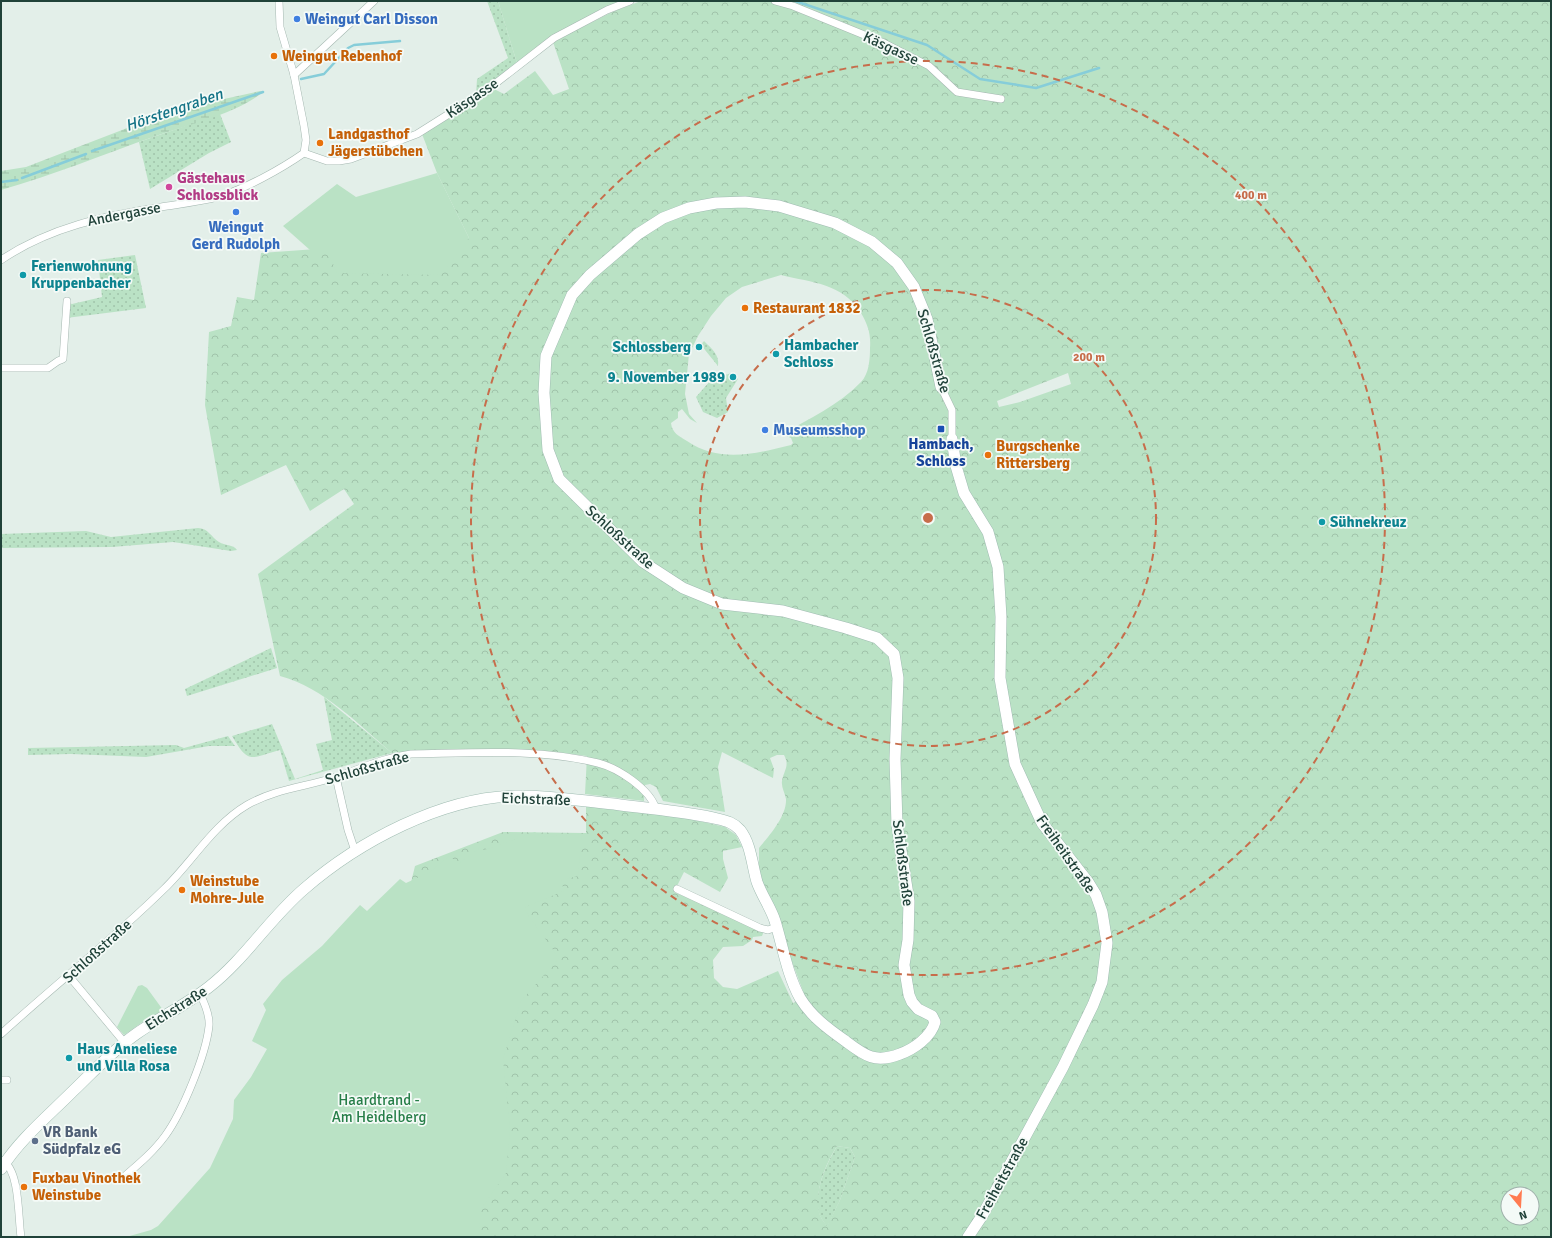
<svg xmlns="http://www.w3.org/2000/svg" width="1552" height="1238" font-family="Signika,sans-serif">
  <defs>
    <pattern id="grass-dots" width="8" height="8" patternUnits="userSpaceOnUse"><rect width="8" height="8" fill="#bae2c5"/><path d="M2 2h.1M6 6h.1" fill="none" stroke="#a0c3aa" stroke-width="1.8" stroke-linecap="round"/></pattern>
    <pattern id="forest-crowns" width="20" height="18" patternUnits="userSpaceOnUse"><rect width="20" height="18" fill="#bae2c5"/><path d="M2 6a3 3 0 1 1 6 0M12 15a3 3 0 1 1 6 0" fill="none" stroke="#a0c3aa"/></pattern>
    <pattern id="wetland-marsh" width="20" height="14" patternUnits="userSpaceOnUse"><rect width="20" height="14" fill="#bae2c5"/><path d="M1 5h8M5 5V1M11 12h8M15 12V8" fill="none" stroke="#a0c3aa"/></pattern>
  </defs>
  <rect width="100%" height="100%" fill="#e3efe9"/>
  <g fill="url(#grass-dots)">
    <path d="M487,1H498L517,63L476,95L477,79L508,58Z"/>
    <path d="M220,114L231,142L209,153L150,189L139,142Z"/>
    <path d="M135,255L146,308L66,318V302L72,304L102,297L98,260Z"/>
    <path d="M704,341C711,348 720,355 718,366L701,345Z"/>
    <path d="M718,372L723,376L731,373L738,379L726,398L728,412L717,418L703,412L696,397Z"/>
    <path d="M198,528C208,528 211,537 219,542C225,546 233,544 237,550L231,551L173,542L112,547L1,548V534L86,531L111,537Z"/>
    <path d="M271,648L277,668L187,696L185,689Z"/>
    <path d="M324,697L392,753L289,781L280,750C250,758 249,765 232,736L272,724L295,779L323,770L316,744L332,740Z"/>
    <path d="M228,736L235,746H209L146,757L71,754L28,755V748L176,745L184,748Z"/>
    <path d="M837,1146L850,1148L855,1157L840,1200L827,1227C824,1222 820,1217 819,1213C814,1190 826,1165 837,1146Z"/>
  </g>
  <path fill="url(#forest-crowns)" fill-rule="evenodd" d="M641,1H1551V1237H340L379,1014L415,866L503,832L586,833V806L677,816L725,827L736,835L742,847L723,851V859L728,878L720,892L684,872L674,892L764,931L762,936L753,937L752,940L743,946L723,947L713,960L714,978L723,987L737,989L778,971L793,1003L806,999L759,874V848C769,836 787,816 786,799C785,793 781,787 782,781C784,770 790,766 784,755H777L770,758L774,769L773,778L722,752L718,767L725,812L663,801L656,787L650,784L645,785L644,801L585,794L587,756L538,750L392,753C358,724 324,688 280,676L258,574L354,504L344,489L310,511L286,465L221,495L205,405L209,332L231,326L237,297L254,300L261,253L469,238L437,173L422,134L492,88L504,94L535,71L553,95L569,89L553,42L612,12ZM781,275C813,283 842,283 861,313C868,325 871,334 870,348C870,359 869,374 861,382C839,405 809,419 782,434L791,438L793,443L791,445C755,454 719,463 687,441C679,436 672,433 671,423L678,418V412L682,409L690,419L697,423L689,414L685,394L689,354L698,336L711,316L726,298L742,287ZM1068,373L1071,384L1020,402L999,407L997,401ZM837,1146L850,1148L855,1157L840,1200L827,1226C824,1222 820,1217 819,1212C815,1189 825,1165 837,1146ZM1508,1194H1532V1218H1508Z"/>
  <path fill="url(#wetland-marsh)" d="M260,91L263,92C236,114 189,124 156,136C104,154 54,175 1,190V171L26,167L174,110Z"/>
  <g fill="#bae2c5">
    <path d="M498,1H624L517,63Z"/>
    <path d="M437,173L469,238L441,275L337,273L327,250H310L283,226L337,184L356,197Z"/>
    <path d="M535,832L541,837L582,834L578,876L561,880L564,891L523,908L559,958L521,1001L503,1059L510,1131L506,1173L481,1209L479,1237H126L151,1230L158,1226L210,1168L233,1119L234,1100L251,1077L267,1049L252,1041L266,1010L263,1004L282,980L322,946L360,905L367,911L400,879L406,883L428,873L450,856L458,864L481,847L484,850Z"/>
    <path d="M142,985L147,988L163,1010L144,1021L124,1035L117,1027L138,986Z"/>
  </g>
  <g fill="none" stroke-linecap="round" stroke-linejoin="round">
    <g stroke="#86cdd9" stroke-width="2.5">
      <path d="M795,1L927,45L980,79L1036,88L1099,68"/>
      <path d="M301,79L324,74L348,48L354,45L400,41"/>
      <path d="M92,151L263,92"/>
      <path d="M22,178L86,154"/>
      <path d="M1,182L17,180"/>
    </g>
    <defs>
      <g id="street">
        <path d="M775,1L793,6L884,43L929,66L957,92L1001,99"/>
        <path d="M294,75L374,1"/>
        <path d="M304,153L327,161H339L351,159L417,134L487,90L554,38L607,10L630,1"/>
        <path d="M1,260C50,227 104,216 161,207C180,204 200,202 218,197C245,189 281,169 304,153L306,140L304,126L294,75L280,27L279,1"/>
        <path d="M1,368H48L58,361L63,359L67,301"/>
        <path d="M941,387L952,410V439"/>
        <path d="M336,777L348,830L355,851"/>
        <path d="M677,889L760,928L768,930L777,927"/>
        <path d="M69,976L124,1042"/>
        <path d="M1,1034C55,985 112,940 164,889C192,862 213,825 247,805C275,789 304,787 333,778C361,769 382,758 411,754C473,753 538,748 598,763C618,768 650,789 656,809"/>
        <path d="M1,1080H7"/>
        <path d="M3,1161C20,1171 18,1218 21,1237"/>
        <path d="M126,1175C140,1163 154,1151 165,1136C182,1113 206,1055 209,1026C210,1015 205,1004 200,994"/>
      </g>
      <g id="secondary">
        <path d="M952,439L956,466L964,493L988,532L998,567L1001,617L1000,678L1015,764L1042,823L1088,882L1096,895L1102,912L1107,943L1102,982L1093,1005L1063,1067L982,1216L968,1237"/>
        <path d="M1,1169C19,1140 48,1116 72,1092C93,1072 113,1050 136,1034C160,1017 186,1005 209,987C245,959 269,919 304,889C358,842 442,797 515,796C548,795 581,801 614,804C649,809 684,811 718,819C727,821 734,823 740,830C751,844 752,865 757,882C762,896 771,908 775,921C783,947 787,974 800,998C811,1016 827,1028 844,1040C864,1055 874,1064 900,1054C914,1049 931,1037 935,1022L932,1016L918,1009L912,1002L909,995L904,965L908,940L909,901L897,825L895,759L898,678L894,654L877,638L846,628L783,611L722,604L683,588L643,562L559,479L548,450L544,393L546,356L572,295L590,275L638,234L663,218L689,208L716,203L745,202L779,206L835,223L872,242L897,263L914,287L927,319L941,387"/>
      </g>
    </defs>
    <use href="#street" stroke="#a5b8b1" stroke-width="8"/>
    <use href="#secondary" stroke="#a0bcb2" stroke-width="12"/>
    <use href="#street" stroke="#fff" stroke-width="7"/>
    <use href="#secondary" stroke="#fff" stroke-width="11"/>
  </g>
  <g fill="none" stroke="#c76d4b" stroke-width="2" stroke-dasharray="7 5">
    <circle cx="928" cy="518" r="228"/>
    <circle cx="928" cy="518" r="457"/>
  </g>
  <g fill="#3f7fe0" stroke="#f4faf7" stroke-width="1.5">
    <circle cx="297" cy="19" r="4"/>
    <circle cx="236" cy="212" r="4"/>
    <circle cx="765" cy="430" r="4"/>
  </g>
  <g fill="#e8710a" stroke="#f4faf7" stroke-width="1.5">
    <circle cx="274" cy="56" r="4"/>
    <circle cx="320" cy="143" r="4"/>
    <circle cx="745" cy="308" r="4"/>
    <circle cx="988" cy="455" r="4"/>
    <circle cx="182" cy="890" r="4"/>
    <circle cx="24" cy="1187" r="4"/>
  </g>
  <circle fill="#d1479c" stroke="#f4faf7" stroke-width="1.5" cx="169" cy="187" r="4"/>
  <g fill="#0f9aa8" stroke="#f4faf7" stroke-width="1.5">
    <circle cx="23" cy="275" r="4"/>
    <circle cx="699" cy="347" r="4"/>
    <circle cx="776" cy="354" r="4"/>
    <circle cx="733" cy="377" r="4"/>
    <circle cx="1322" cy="522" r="4"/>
    <circle cx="69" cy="1058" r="4"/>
  </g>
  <rect fill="#1a4fb4" stroke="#f4faf7" stroke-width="1.5" x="937" y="425" width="8" height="8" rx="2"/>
  <circle fill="#5c6f8a" stroke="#f4faf7" stroke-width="1.5" cx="35" cy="1141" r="4"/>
  <g text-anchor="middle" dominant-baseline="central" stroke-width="3.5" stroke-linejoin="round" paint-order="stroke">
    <g font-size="15" font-weight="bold" fill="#366cbe" stroke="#f4faf7" text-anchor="start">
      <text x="305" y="19">Weingut Carl Disson</text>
      <text x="236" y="227" text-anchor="middle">Weingut<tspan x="236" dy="17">Gerd Rudolph</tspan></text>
      <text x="773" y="430">Museumsshop</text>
    </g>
    <g font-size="15" fill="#204239" stroke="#f4faf7">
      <text transform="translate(891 48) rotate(25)">Käsgasse</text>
      <text transform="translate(472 98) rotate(-34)">Käsgasse</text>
      <text transform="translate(124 214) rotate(-11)">Andergasse</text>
      <text transform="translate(934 351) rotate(74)">Schloßstraße</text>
      <text transform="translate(620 537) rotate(42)">Schloßstraße</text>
      <text transform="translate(367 768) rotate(-16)">Schloßstraße</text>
      <text transform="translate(536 799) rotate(2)">Eichstraße</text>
      <text transform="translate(1066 854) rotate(55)">Freiheitstraße</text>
      <text transform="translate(903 863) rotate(83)">Schloßstraße</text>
      <text transform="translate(97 951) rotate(-42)">Schloßstraße</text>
      <text transform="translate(176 1008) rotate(-32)">Eichstraße</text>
      <text transform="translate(1002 1178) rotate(-61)">Freiheitstraße</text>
    </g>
    <g font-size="15" font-weight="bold" fill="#c56008" stroke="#f4faf7" text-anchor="start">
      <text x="282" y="56">Weingut Rebenhof</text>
      <text x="328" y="134">Landgasthof<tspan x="328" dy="17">Jägerstübchen</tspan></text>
      <text x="753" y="308">Restaurant 1832</text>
      <text x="996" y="446">Burgschenke<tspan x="996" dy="17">Rittersberg</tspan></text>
      <text x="190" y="881">Weinstube<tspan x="190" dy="17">Mohre-Jule</tspan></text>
      <text x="32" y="1178">Fuxbau Vinothek<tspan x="32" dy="17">Weinstube</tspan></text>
    </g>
    <g font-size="15" font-weight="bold" fill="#b23c85" stroke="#f4faf7" text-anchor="start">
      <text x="177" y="178">Gästehaus<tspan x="177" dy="17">Schlossblick</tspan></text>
    </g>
    <g font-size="15" font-weight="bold" fill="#0d838f" stroke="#f4faf7" text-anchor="start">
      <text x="31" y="266">Ferienwohnung<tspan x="31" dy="17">Kruppenbacher</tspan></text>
      <text x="784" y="345">Hambacher<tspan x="784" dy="17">Schloss</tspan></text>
      <text x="691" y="347" text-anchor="end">Schlossberg</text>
      <text x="725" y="377" text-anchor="end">9. November 1989</text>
      <text x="1330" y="522">Sühnekreuz</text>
      <text x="77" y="1049">Haus Anneliese<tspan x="77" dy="17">und Villa Rosa</tspan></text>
    </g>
    <g font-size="15" font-weight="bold" fill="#164399" stroke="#f4faf7">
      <text x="941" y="444">Hambach,<tspan x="941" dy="17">Schloss</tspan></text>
    </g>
    <g font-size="15" fill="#267e48" stroke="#f4faf7">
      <text x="379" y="1100">Haardtrand -<tspan x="379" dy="17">Am Heidelberg</tspan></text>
    </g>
    <g font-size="15" font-weight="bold" fill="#4e5e75" stroke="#f4faf7" text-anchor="start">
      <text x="43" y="1132">VR Bank<tspan x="43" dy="17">Südpfalz eG</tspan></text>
    </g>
    <g font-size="16" font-style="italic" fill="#137386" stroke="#f4faf7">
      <text transform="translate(174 110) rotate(-19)">Hörstengraben</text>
    </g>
  </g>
  <circle cx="928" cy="518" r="6" fill="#c76d4b" stroke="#f4faf7" stroke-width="2"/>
  <g font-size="12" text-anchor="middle" font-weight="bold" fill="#c76d4b" stroke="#f4faf7" stroke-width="3.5" stroke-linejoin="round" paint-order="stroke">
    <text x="1251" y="199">400 m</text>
    <text x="1089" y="361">200 m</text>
  </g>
  <rect width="1552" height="1238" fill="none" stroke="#204239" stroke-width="4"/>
  <g transform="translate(1520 1206) rotate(162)"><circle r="19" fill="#f4faf7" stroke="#9fb0ab"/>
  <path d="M0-3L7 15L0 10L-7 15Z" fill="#ff7b51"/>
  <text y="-6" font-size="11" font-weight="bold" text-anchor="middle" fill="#204239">N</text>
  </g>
</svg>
